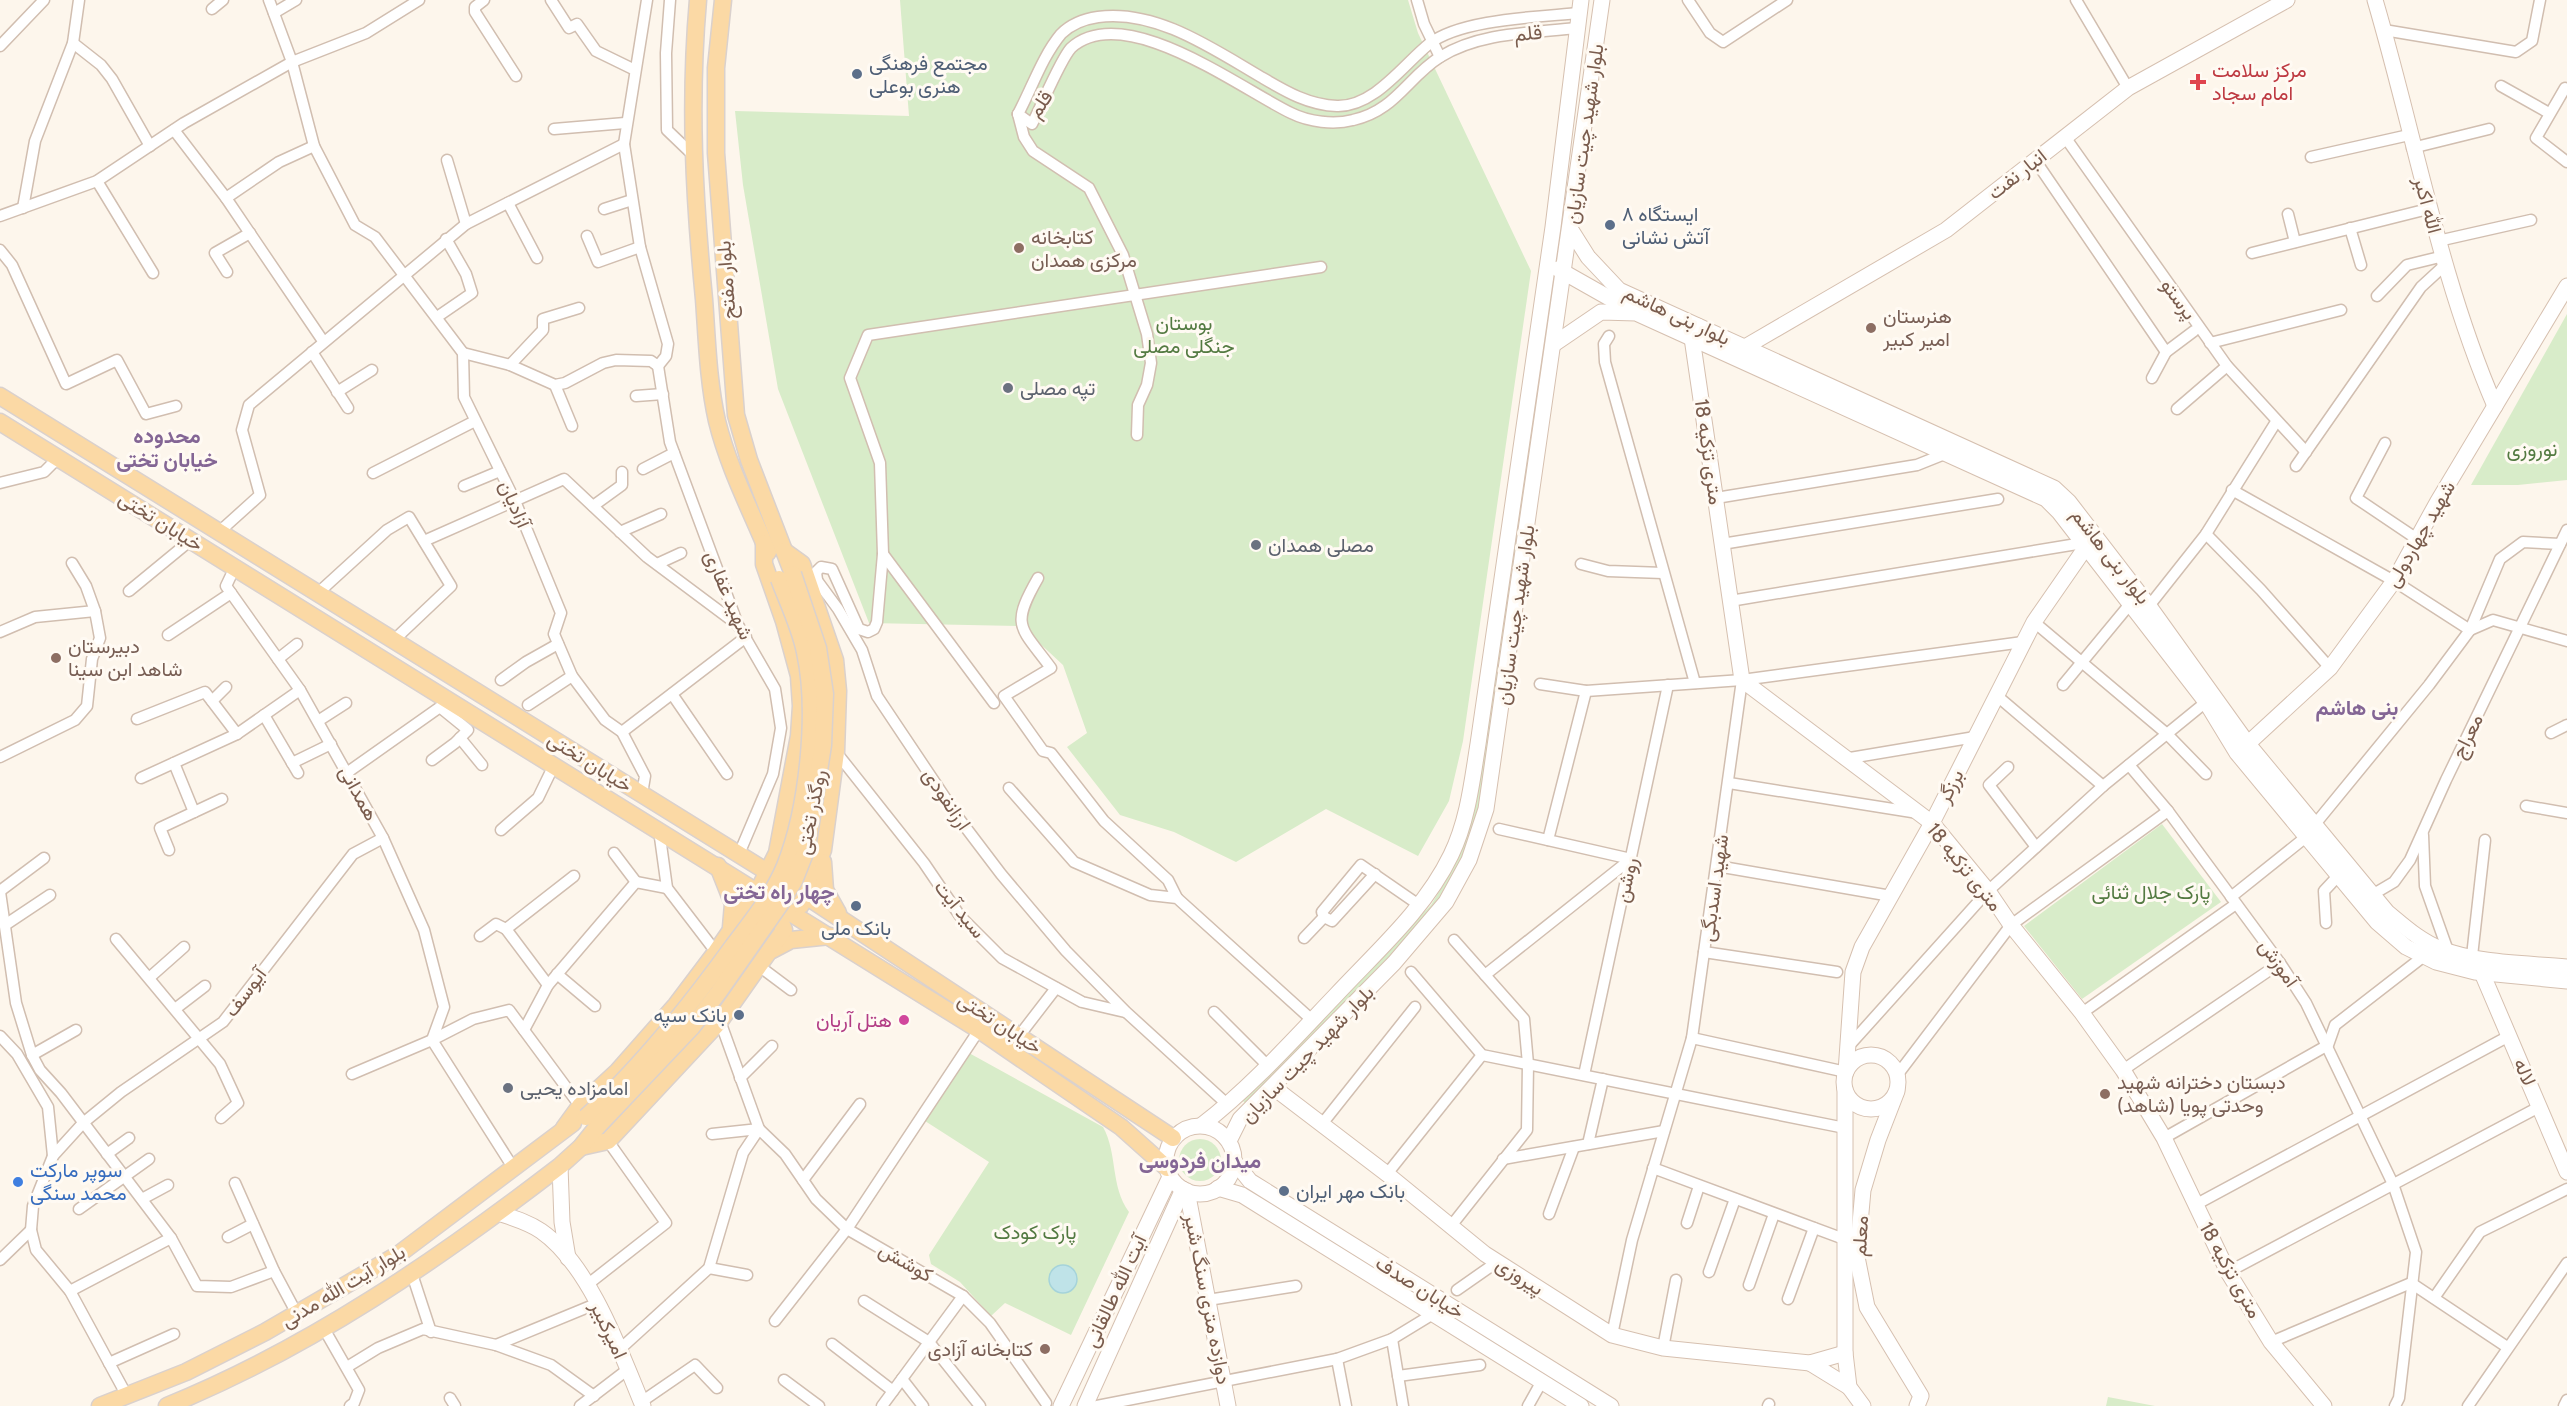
<svg xmlns="http://www.w3.org/2000/svg" width="2567" height="1406" font-family="Cabin,Vazirmatn,sans-serif">
  <rect width="100%" height="100%" fill="#fdf6ec"/>
  <g fill="#d8ecc9">
    <path d="M900,0H1408L1418,33L1531,271L1463,741L1449,801L1418,856L1326,809L1236,862L1174,832L1120,815L1067,747L1087,733L1063,665L1021,626L869,623L778,389L743,185L735,111L909,116Z"/>
    <path d="M1552,280L1557,281L1477,825L1454,879L1420,925L1246,1104L1242,1100L1431,905L1454,867L1476,804Z"/>
    <path d="M2567,314V480L2518,485H2471Z"/>
    <path d="M2162,824L2221,902L2082,999L2024,926Z"/>
    <path d="M969,1053L1103,1127C1118,1154 1110,1186 1129,1212L1071,1335L1005,1303L991,1316L960,1282L931,1264L929,1255L989,1162L925,1121Z"/>
    <circle cx="1200" cy="1160" r="21"/>
    <path d="M2108,1397L2155,1406H2106Z"/>
  </g>
  <circle fill="#bfe3e8" stroke="#a5d3da" stroke-width="1.5" cx="1063" cy="1279" r="14"/>
  <g fill="none" stroke-linecap="round" stroke-linejoin="round">
    <defs>
      <g id="street">
        <path d="M269,0L292,62L314,146L355,225L375,237L463,353L464,397L515,501L561,613L554,634L572,676L605,720L622,732L645,776L642,794"/>
        <path d="M484,0L475,7V12L516,76"/>
        <path d="M551,0L569,28L577,24L596,51L635,70"/>
        <path d="M647,0L624,144L640,247L668,344L666,356L658,366"/>
        <path d="M670,0L666,53L667,130L692,154"/>
        <path d="M1417,0L1424,24L1440,57"/>
        <path d="M1688,0L1710,33L1723,42L1787,0"/>
        <path d="M2076,0L2128,88"/>
        <path d="M212,9L223,0"/>
        <path d="M274,13L296,0"/>
        <path d="M2384,30L2516,52L2532,41L2540,0"/>
        <path d="M73,43L101,65L112,79L150,146"/>
        <path d="M0,46L44,0"/>
        <path d="M2501,86L2549,113"/>
        <path d="M2565,88L2536,138L2567,162"/>
        <path d="M1018,114L1032,124C1041,107 1060,60 1071,48C1124,0 1241,89 1291,113C1309,122 1334,125 1353,120C1395,111 1408,77 1440,57C1480,32 1532,33 1577,28"/>
        <path d="M1018,114C1032,88 1042,57 1061,34C1071,24 1084,19 1098,17C1156,9 1213,49 1261,77C1285,91 1308,105 1337,106C1374,107 1403,65 1429,44C1460,19 1539,17 1579,13"/>
        <path d="M1018,114L1024,137L1033,151L1089,188L1123,255L1147,334L1151,363L1147,385L1138,405L1137,435"/>
        <path d="M554,129L625,123"/>
        <path d="M174,130L226,198L323,341"/>
        <path d="M2065,137L2227,366L2306,452"/>
        <path d="M2412,148L2489,129"/>
        <path d="M2311,157L2409,135"/>
        <path d="M447,160L466,224"/>
        <path d="M2035,160L2166,352"/>
        <path d="M97,181L153,273"/>
        <path d="M226,198L279,162L314,146"/>
        <path d="M508,203L537,258"/>
        <path d="M23,208L35,141L73,43L79,0"/>
        <path d="M604,209L632,200"/>
        <path d="M2288,214L2295,242"/>
        <path d="M0,216L97,181L184,123L292,62L366,33L419,0"/>
        <path d="M2350,228L2361,265"/>
        <path d="M587,236L598,262L640,247"/>
        <path d="M2438,241L2531,220"/>
        <path d="M0,250L12,265L66,384L117,360L146,414L176,406"/>
        <path d="M2252,253L2428,209"/>
        <path d="M227,272L215,253L250,233"/>
        <path d="M2377,296L2407,265L2444,256"/>
        <path d="M437,317L472,293L466,274L446,239"/>
        <path d="M1609,336L1604,344L1605,362L1695,683"/>
        <path d="M2210,343L2341,310"/>
        <path d="M312,352L348,408"/>
        <path d="M463,353L510,365L555,385L565,383L603,363L616,360L651,361L658,366"/>
        <path d="M510,365L543,330V319L579,308"/>
        <path d="M658,366L670,442L738,625L775,689L781,728L773,774L739,854"/>
        <path d="M2152,378L2166,352L2194,331"/>
        <path d="M555,385L572,426"/>
        <path d="M337,392L372,370"/>
        <path d="M636,396L663,394"/>
        <path d="M2177,409L2227,366"/>
        <path d="M2385,443L2356,498L2417,539"/>
        <path d="M2296,466L2421,287L2446,264"/>
        <path d="M643,469L674,453"/>
        <path d="M373,473L475,421"/>
        <path d="M0,483L44,472L58,458"/>
        <path d="M464,486L500,471"/>
        <path d="M2232,490L2394,581L2470,630L2493,620L2567,641"/>
        <path d="M1716,498L1917,465L1947,453"/>
        <path d="M593,506L622,485V472"/>
        <path d="M219,532L260,495L242,430L249,405L466,224L624,144"/>
        <path d="M620,532L661,514"/>
        <path d="M2206,534L2261,590L2330,668"/>
        <path d="M424,541L564,479L647,557L738,625"/>
        <path d="M1722,544L1998,499"/>
        <path d="M883,554L994,703"/>
        <path d="M657,564L681,553"/>
        <path d="M1581,564L1608,571L1663,573"/>
        <path d="M235,567L226,586L300,690L383,838L424,930L444,1007L432,1040"/>
        <path d="M813,575L838,609L862,650L877,696L960,820L1001,874L1066,951L1126,1012L1228,1105"/>
        <path d="M1038,578C1010,627 1020,626 1051,668L1004,696L1043,751L1051,753L1104,821L1168,880L1177,898"/>
        <path d="M817,580L816,572L821,567L832,569L859,629L868,632L874,629L877,622L883,554L880,463L850,378L868,335L1321,267"/>
        <path d="M129,591L191,540"/>
        <path d="M318,593L387,530L409,517L451,586L394,640"/>
        <path d="M1730,601L2083,543"/>
        <path d="M2149,606L2206,534L2276,422"/>
        <path d="M2034,622L2167,734L2206,774"/>
        <path d="M0,632L35,617L95,611"/>
        <path d="M168,635L231,593"/>
        <path d="M278,659L297,644"/>
        <path d="M501,680L526,662L558,644"/>
        <path d="M1540,684L1586,691L1742,680L2023,642"/>
        <path d="M2063,685L2130,604"/>
        <path d="M672,694L727,774"/>
        <path d="M1996,695L2103,786"/>
        <path d="M212,701L226,687"/>
        <path d="M528,705L572,676"/>
        <path d="M264,715L298,773"/>
        <path d="M137,719L205,692L237,734"/>
        <path d="M318,721L346,703"/>
        <path d="M622,732L746,637"/>
        <path d="M2551,733L2567,725"/>
        <path d="M460,738L482,765"/>
        <path d="M836,752L924,863L960,916L1002,958L1082,1002L1125,1012"/>
        <path d="M0,757L75,720L87,706L92,659L100,638L95,611L86,586L72,563"/>
        <path d="M1844,759L1975,737"/>
        <path d="M432,760L455,743L468,730L441,708"/>
        <path d="M174,763L194,812"/>
        <path d="M292,763L331,744"/>
        <path d="M2129,765L2168,811L2280,963L2306,1003L2393,1184L2416,1252L2399,1398L2395,1406"/>
        <path d="M2008,767L1989,785L2036,847"/>
        <path d="M348,772L450,700"/>
        <path d="M141,778L237,734L300,690"/>
        <path d="M1729,783L1918,813"/>
        <path d="M1009,788L1074,862L1150,895L1177,898L1312,1020"/>
        <path d="M2526,806L2567,813"/>
        <path d="M2316,823L2429,685L2470,630L2500,559L2523,542L2560,544"/>
        <path d="M1499,829L1631,859"/>
        <path d="M501,830L538,798L554,765"/>
        <path d="M659,830L667,888L716,952"/>
        <path d="M2423,835L2425,886L2448,951"/>
        <path d="M1548,840L1586,691"/>
        <path d="M169,850L160,828L222,799"/>
        <path d="M614,853L636,882"/>
        <path d="M1717,866L1891,896"/>
        <path d="M0,891L44,858"/>
        <path d="M0,892L16,1003L32,1055L40,1070L61,1093L171,1238L197,1286L231,1287L274,1271"/>
        <path d="M2372,895L2394,882L2410,860L2446,780L2567,530"/>
        <path d="M2231,897L2306,837"/>
        <path d="M1324,917L1332,921L1375,874"/>
        <path d="M2326,923L2324,891L2338,876"/>
        <path d="M5,925L50,895"/>
        <path d="M480,936L496,924L506,929"/>
        <path d="M1304,938L1324,917L1322,912L1361,865L1419,905"/>
        <path d="M116,939L220,1064L238,1103L221,1118"/>
        <path d="M1704,952L1837,972"/>
        <path d="M2472,956L2485,840"/>
        <path d="M759,966L791,990"/>
        <path d="M1411,972L1482,1055L1845,1128"/>
        <path d="M557,974L595,1006"/>
        <path d="M1485,975L1631,859"/>
        <path d="M149,978L184,947"/>
        <path d="M548,985L506,929L574,876"/>
        <path d="M175,1009L205,986"/>
        <path d="M1214,1012L1268,1066"/>
        <path d="M2082,1013L2236,904"/>
        <path d="M524,1030L548,985L636,882L667,888"/>
        <path d="M0,1036L17,1054L48,1107L53,1156"/>
        <path d="M1019,1036L1056,988"/>
        <path d="M1692,1038L1846,1072"/>
        <path d="M432,1040L514,1169"/>
        <path d="M1847,1048L1988,891L2103,786L2206,702"/>
        <path d="M32,1055L76,1030"/>
        <path d="M2123,1070L2280,963"/>
        <path d="M352,1074L432,1040L473,1019L509,1010L580,1106"/>
        <path d="M1898,1074L2011,925L2168,811"/>
        <path d="M1584,1075L1668,685"/>
        <path d="M740,1078L772,1046"/>
        <path d="M1322,1124L1415,1007"/>
        <path d="M712,1134L759,1129L785,1154L816,1199L847,1229L963,1296L990,1323L1046,1403"/>
        <path d="M2164,1138L2328,1045L2335,1025L2424,956"/>
        <path d="M1588,1144L1603,1079"/>
        <path d="M107,1154L129,1138"/>
        <path d="M1503,1159L1664,1131"/>
        <path d="M1653,1168L1844,1239"/>
        <path d="M1387,1174L1482,1055"/>
        <path d="M803,1180L860,1104"/>
        <path d="M235,1183L274,1271L297,1314"/>
        <path d="M142,1199L168,1185"/>
        <path d="M2195,1205L2509,1036"/>
        <path d="M79,1209L149,1159"/>
        <path d="M1549,1214L1574,1147"/>
        <path d="M1687,1223L1699,1186"/>
        <path d="M1451,1226L1527,1130L1528,1064L1524,1019L1454,940"/>
        <path d="M228,1237L253,1224"/>
        <path d="M0,1260L31,1230"/>
        <path d="M709,1268L747,1275"/>
        <path d="M1709,1272L1735,1199"/>
        <path d="M2228,1272L2539,1107"/>
        <path d="M412,1274L431,1332"/>
        <path d="M587,1285L666,1223L608,1141"/>
        <path d="M1749,1285L1774,1214"/>
        <path d="M1457,1290L1497,1262"/>
        <path d="M70,1291L171,1238"/>
        <path d="M2434,1298L2480,1232L2567,1189"/>
        <path d="M1788,1299L1814,1228"/>
        <path d="M1208,1300L1296,1286"/>
        <path d="M864,1301L929,1342L980,1406"/>
        <path d="M775,1321L847,1229L979,1030"/>
        <path d="M323,1327L359,1390L354,1403L350,1406"/>
        <path d="M1612,1335L1632,1240L1692,1038L1742,680"/>
        <path d="M1392,1339L1403,1406"/>
        <path d="M2271,1342L2411,1283L2507,1347"/>
        <path d="M832,1344L893,1391"/>
        <path d="M496,1345L598,1303"/>
        <path d="M1663,1348L1676,1280"/>
        <path d="M619,1350L709,1268L743,1153L759,1129L720,1021"/>
        <path d="M1337,1359L1346,1406"/>
        <path d="M109,1363L174,1334"/>
        <path d="M347,1367L378,1348L423,1329L496,1345L551,1365L594,1396"/>
        <path d="M1398,1376L1480,1365"/>
        <path d="M902,1379L923,1406"/>
        <path d="M784,1380L819,1406"/>
        <path d="M127,1396L70,1291L36,1250L31,1230L33,1206L53,1156L83,1123L121,1092L223,1022L353,854L383,838"/>
        <path d="M450,1398L455,1406"/>
        <path d="M641,1402L695,1365L717,1388"/>
        <path d="M580,1406L627,1370"/>
        <path d="M882,1406L963,1296"/>
        <path d="M1097,1406L1337,1359L1392,1339L1433,1314"/>
        <path d="M1528,1406L1542,1381"/>
        <path d="M1768,1406L1769,1404"/>
        <path d="M2468,1406L2567,1263"/>
        <path d="M2564,1406L2567,1400"/>
      </g>
      <g id="secondary">
        <path d="M2375,0C2415,136 2439,276 2495,406"/>
        <path d="M1571,230L1588,257L1619,290L2054,488L2069,502L2149,606L2248,744L2387,912C2404,926 2420,941 2441,949C2480,964 2526,963 2567,967"/>
        <path d="M1558,269L1634,312"/>
        <path d="M1698,326L1692,338L1742,680L1932,823L1988,891L2011,925L2082,1013L2123,1070L2164,1138L2228,1272L2271,1342L2324,1406"/>
        <path d="M1554,344L1601,312L1636,313L2046,499L2059,512L2206,702L2237,753L2377,922L2406,947L2436,962L2475,972L2567,981"/>
        <path d="M1743,352L1745,347L1946,230L2128,88L2287,0"/>
        <path d="M2242,749L2330,668L2394,581L2438,501L2567,286"/>
        <path d="M2482,973L2567,1172"/>
        <circle cx="1871" cy="1082" r="27"/>
        <path d="M1846,1072L1853,972L1862,947L1932,823L2034,622L2086,547"/>
        <path d="M1273,1087L1387,1174L1485,1254L1612,1335L1663,1348L1810,1363L1845,1353"/>
        <path d="M1845,1089V1353L1849,1387L1863,1406"/>
        <path d="M1897,1091L1878,1140L1863,1190L1857,1257L1867,1307L1921,1396L1917,1406"/>
        <path d="M1202,1125C1251,1087 1293,1040 1336,995C1377,951 1425,909 1451,855C1468,820 1472,781 1478,744L1553,227L1581,0"/>
        <circle cx="1200" cy="1160" r="34"/>
        <path d="M1229,1141L1240,1119L1394,963L1446,902L1469,860L1486,809L1602,0"/>
        <path d="M1234,1161L1250,1181L1611,1406"/>
        <path d="M560,1166L562,1222L568,1258"/>
        <path d="M1218,1188L1242,1195L1581,1406"/>
        <path d="M1187,1191L1228,1406"/>
        <path d="M498,1213C513,1218 528,1222 541,1231C590,1265 621,1353 643,1406"/>
        <path d="M1810,1363L1849,1387"/>
        <path d="M1061,1406L1170,1177"/>
        <path d="M1085,1406L1183,1189"/>
      </g>
      <g id="primary">
        <path d="M698,0C689,103 694,196 704,299C707,339 708,381 717,421C728,466 750,509 768,552"/>
        <path d="M723,0L716,68V153L736,415L749,460L793,574"/>
        <path d="M0,396L806,896L1173,1138"/>
        <path d="M0,422L979,1030L1121,1127L1167,1168"/>
        <path d="M784,551L802,564L835,660L838,691L836,752L823,850L801,905"/>
        <path d="M823,862L825,890L838,913"/>
        <path d="M718,866L733,904L731,927"/>
        <path d="M772,950L791,940L830,936"/>
        <path d="M564,1128L580,1106L617,1072L676,1005L716,952L758,891L777,853L799,736L801,706L799,676L784,621L764,564V543"/>
        <path d="M581,1147L608,1141L720,1021L784,930L777,912L765,906"/>
        <path d="M100,1406L186,1372L265,1332L399,1254L573,1123"/>
        <path d="M167,1406C310,1348 439,1259 560,1166L581,1147L597,1127"/>
      </g>
    </defs>
    <use href="#street" stroke="#d1beb0" stroke-width="13"/>
    <use href="#secondary" stroke="#d6c0b0" stroke-width="17"/>
    <use href="#primary" stroke="#dad1cd" stroke-width="19"/>
    <use href="#street" stroke="#fff" stroke-width="10"/>
    <use href="#secondary" stroke="#fff" stroke-width="15"/>
    <use href="#primary" stroke="#fbd9a5" stroke-width="16"/>
    <defs>
      <g id="primary-bridge">
        <path d="M586,1117C642,1066 689,1007 733,946C752,921 773,895 785,866C808,808 818,712 805,652C800,627 788,603 779,579"/>
        <path d="M597,1127L692,1027L718,993L781,903L794,881L807,848L823,745L825,694L818,648L793,574"/>
      </g>
    </defs>
    <use href="#primary-bridge" stroke="#dad1cd" stroke-width="19" stroke-linecap="butt"/>
    <use href="#primary-bridge" stroke="#fbd9a5" stroke-width="16"/>
  </g>
  <g fill="#5c6f8a" stroke="#fffaf3" stroke-width="2">
    <circle cx="857" cy="74" r="6"/>
    <circle cx="1610" cy="225" r="6"/>
    <circle cx="856" cy="906" r="6"/>
    <circle cx="739" cy="1015" r="6"/>
    <circle cx="1284" cy="1191" r="6"/>
  </g>
  <path fill="#e0444e" stroke="#fffaf3" stroke-width="2" d="M2195 73h6v6h6v6h-6v6h-6v-6h-6v-6h6z"/>
  <g fill="#8d6e63" stroke="#fffaf3" stroke-width="2">
    <circle cx="1019" cy="248" r="6"/>
    <circle cx="1871" cy="328" r="6"/>
    <circle cx="56" cy="658" r="6"/>
    <circle cx="2105" cy="1094" r="6"/>
    <circle cx="1045" cy="1349" r="6"/>
  </g>
  <g fill="#6b7280" stroke="#fffaf3" stroke-width="2">
    <circle cx="1008" cy="388" r="6"/>
    <circle cx="1256" cy="545" r="6"/>
    <circle cx="508" cy="1088" r="6"/>
  </g>
  <circle fill="#d1479c" stroke="#fffaf3" stroke-width="2" cx="904" cy="1020" r="6"/>
  <circle fill="#3f7fe0" stroke="#fffaf3" stroke-width="2" cx="18" cy="1182" r="6"/>
  <g text-anchor="middle" dominant-baseline="central" stroke-width="6" stroke-linejoin="round" paint-order="stroke">
    <g font-size="20" fill="#7a5c4d" stroke="#fffaf3">
      <text transform="translate(1528 33) rotate(-6)">قلم</text>
      <text transform="translate(1040 104) rotate(-57)">قلم</text>
      <text transform="translate(1584 134) rotate(-82)">بلوار شهید چیت سازیان</text>
      <text transform="translate(2017 174) rotate(-38)">انبار نفت</text>
      <text transform="translate(2428 205) rotate(75)">الله اکبر</text>
      <text transform="translate(726 280) rotate(-94)">بلوار مفتح</text>
      <text transform="translate(2179 299) rotate(54)">پرستو</text>
      <text transform="translate(1677 315) rotate(25)">بلوار بنی هاشم</text>
      <text transform="translate(1709 452) rotate(82)">18 متری تزکیه</text>
      <text transform="translate(515 504) rotate(66)">آزادیان</text>
      <text transform="translate(161 521) rotate(32)">خیابان تختی</text>
      <text transform="translate(2420 534) rotate(-60)">شهید چهاردولی</text>
      <text transform="translate(2111 556) rotate(52)">بلوار بنی هاشم</text>
      <text transform="translate(729 595) rotate(67)">شهید غفاری</text>
      <text transform="translate(1515 615) rotate(-82)">بلوار شهید چیت سازیان</text>
      <text transform="translate(2467 736) rotate(-64)">معراج</text>
      <text transform="translate(590 762) rotate(32)">خیابان تختی</text>
      <text transform="translate(1950 786) rotate(-63)">برزگر</text>
      <text transform="translate(359 793) rotate(61)">همدانی</text>
      <text transform="translate(947 799) rotate(56)">ارزانفودی</text>
      <text transform="translate(811 812) rotate(-79)">روگذر تختی</text>
      <text transform="translate(1965 867) rotate(51)">18 متری تزکیه</text>
      <text transform="translate(1626 880) rotate(-78)">روشن</text>
      <text transform="translate(1714 888) rotate(-82)">شهید اسدبگی</text>
      <text transform="translate(960 909) rotate(51)">سید آیت</text>
      <text transform="translate(2279 963) rotate(55)">آموزش</text>
      <text transform="translate(245 992) rotate(-53)">آیوسف</text>
      <text transform="translate(1000 1023) rotate(33)">خیابان تختی</text>
      <text transform="translate(1307 1054) rotate(-46)">بلوار شهید چیت سازیان</text>
      <text transform="translate(2525 1072) rotate(67)">لاله</text>
      <text transform="translate(1860 1236) rotate(-87)">معلم</text>
      <text transform="translate(906 1262) rotate(30)">کوشش</text>
      <text transform="translate(2231 1270) rotate(61)">18 متری تزکیه</text>
      <text transform="translate(1520 1276) rotate(33)">پیروزی</text>
      <text transform="translate(343 1286) rotate(-31)">بلوار آیت الله مدنی</text>
      <text transform="translate(1420 1287) rotate(32)">خیابان صدف</text>
      <text transform="translate(1115 1291) rotate(-65)">آیت الله طالقانی</text>
      <text transform="translate(1208 1299) rotate(79)">دوازده متری سنگ شیر</text>
      <text transform="translate(609 1330) rotate(65)">امیرکبیر</text>
    </g>
    <g font-size="20" fill="#4e5e75" stroke="#fffaf3" text-anchor="start">
      <text x="869" y="63">مجتمع فرهنگی<tspan x="869" dy="23">هنری بوعلی</tspan></text>
      <text x="1622" y="214">ایستگاه ۸<tspan x="1622" dy="23">آتش نشانی</tspan></text>
      <text x="856" y="928" text-anchor="middle">بانک ملی</text>
      <text x="727" y="1015" text-anchor="end">بانک سپه</text>
      <text x="1296" y="1191">بانک مهر ایران</text>
    </g>
    <g font-size="20" fill="#be3a42" stroke="#fffaf3" text-anchor="start">
      <text x="2212" y="70">مرکز سلامت<tspan x="2212" dy="23">امام سجاد</tspan></text>
    </g>
    <g font-size="20" fill="#785e54" stroke="#fffaf3" text-anchor="start">
      <text x="1031" y="237">کتابخانه<tspan x="1031" dy="23">مرکزی همدان</tspan></text>
      <text x="1883" y="316">هنرستان<tspan x="1883" dy="23">امیر کبیر</tspan></text>
      <text x="68" y="646">دبیرستان<tspan x="68" dy="23">شاهد ابن سینا</tspan></text>
      <text x="2117" y="1082">دبستان دخترانه شهید<tspan x="2117" dy="23">وحدتی پویا (شاهد)</tspan></text>
      <text x="1033" y="1349" text-anchor="end">کتابخانه آزادی</text>
    </g>
    <g font-size="20" fill="#537a41" stroke="#fffaf3">
      <text x="1184" y="323">بوستان<tspan x="1184" dy="23">جنگلی مصلی</tspan></text>
      <text x="2532" y="449">نوروزی</text>
      <text x="2151" y="892">پارک جلال ثنائی</text>
      <text x="1035" y="1232">پارک کودک</text>
    </g>
    <g font-size="20" fill="#5b616d" stroke="#fffaf3" text-anchor="start">
      <text x="1020" y="388">تپه مصلی</text>
      <text x="1268" y="545">مصلی همدان</text>
      <text x="520" y="1088">امامزاده یحیی</text>
    </g>
    <g font-size="20" fill="#b23c85" stroke="#fffaf3" text-anchor="end">
      <text x="892" y="1020">هتل آریان</text>
    </g>
    <g font-size="20" fill="#366cbe" stroke="#fffaf3" text-anchor="start">
      <text x="30" y="1170">سوپر مارکت<tspan x="30" dy="23">محمد سنگی</tspan></text>
    </g>
    <g font-size="21" font-weight="bold" fill="#846695" stroke="#fffaf3">
      <text x="167" y="435">محدوده<tspan x="167" dy="24">خیابان تختی</tspan></text>
      <text x="2357" y="707">بنی هاشم</text>
      <text x="779" y="891">چهار راه تختی</text>
      <text x="1200" y="1160">میدان فردوسی</text>
    </g>
  </g>
</svg>
